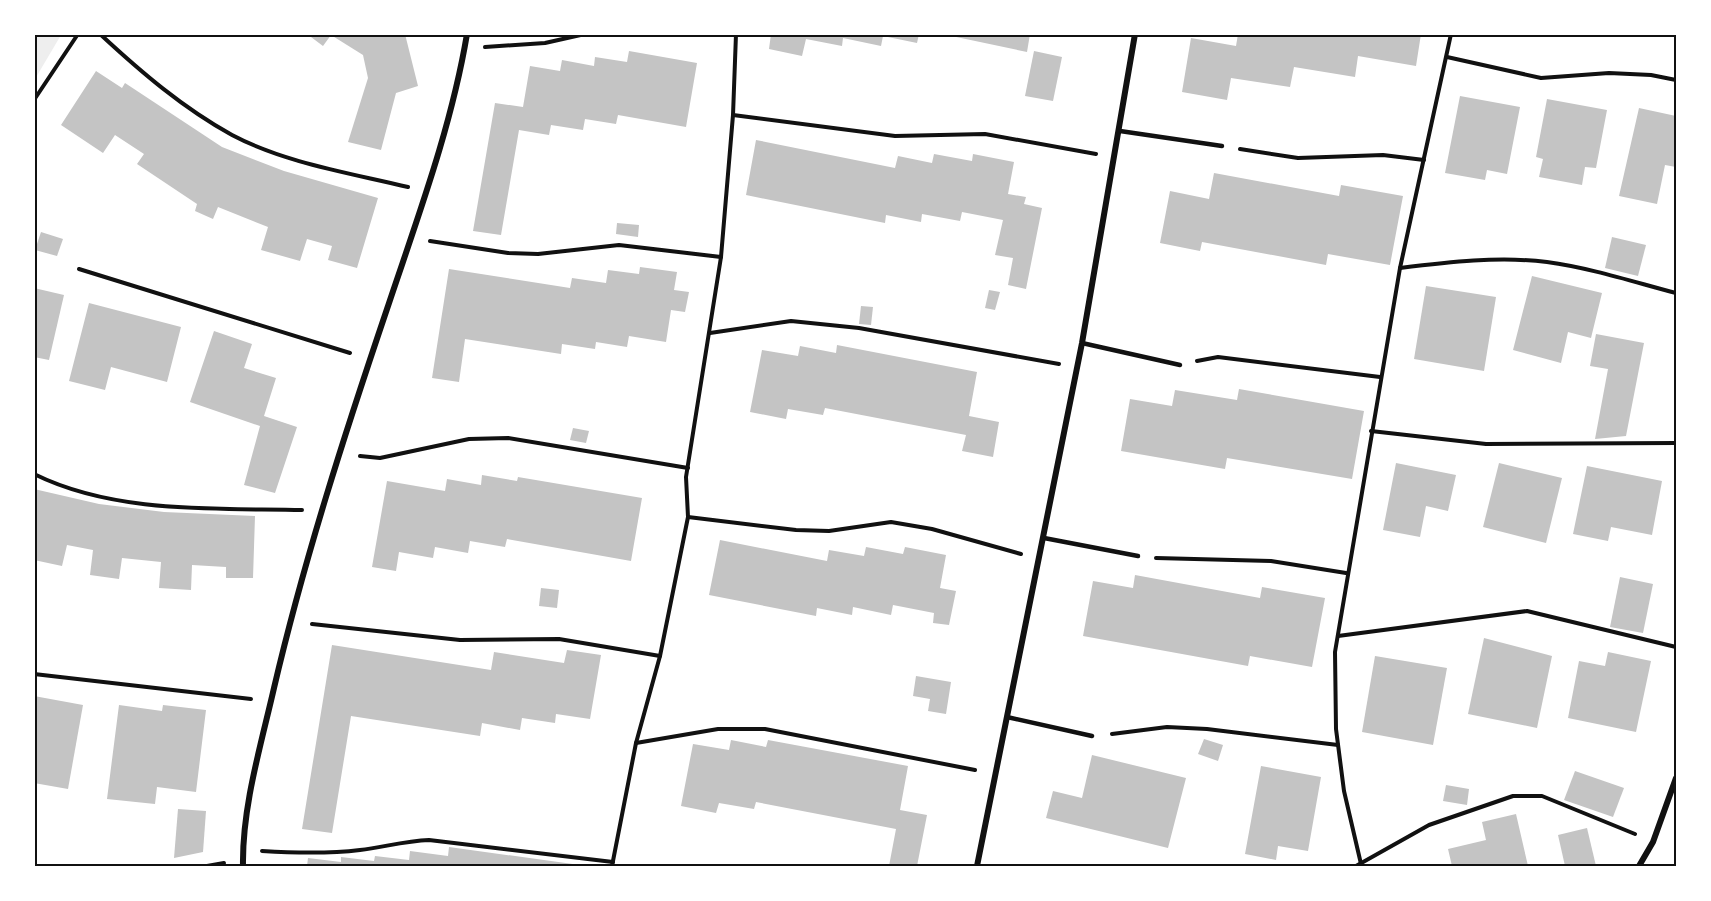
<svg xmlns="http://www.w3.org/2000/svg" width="1711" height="901" font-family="'Nunito Sans',sans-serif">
  <rect width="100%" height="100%" fill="#fff"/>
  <path fill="#eee" d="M35,34L61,35L35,79L34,35Z"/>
  <g fill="#c4c4c4">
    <path d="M307,34H405L418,86L396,93L381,150L348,142L368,78L363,55L331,35L323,46Z"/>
    <path d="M771,34H919L917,43L883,36L881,46L843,38L842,46L806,39L802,56L769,49Z"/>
    <path d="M942,34H1030L1027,52Z"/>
    <path d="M1238,34H1421L1416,66L1358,56L1355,77L1294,67L1290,87L1231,78L1227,100L1182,92L1191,38L1236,46Z"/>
    <path d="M629,51L697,63L686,127L618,115L616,124L585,119L583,130L551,125L549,135L519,130L501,235L473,231L495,103L523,107L530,66L560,71L562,60L594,66L595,57L627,62Z"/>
    <path d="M1034,51L1062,57L1053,101L1025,96Z"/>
    <path d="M96,71L122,88L125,83L222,147L284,171L378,198L357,268L328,260L332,246L307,239L300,261L261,250L268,227L218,207L213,219L195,211L197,204L137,164L144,154L115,135L103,153L61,125Z"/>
    <path d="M1460,96L1520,107L1507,174L1487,170L1485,180L1445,173Z"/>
    <path d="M1547,99L1607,110L1596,168L1585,167L1582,185L1539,177L1543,159L1536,157Z"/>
    <path d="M1639,108L1676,116V167L1665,165L1657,204L1619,196Z"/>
    <path d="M756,140L895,168L898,156L932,163L934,154L972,161L973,154L1014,162L1008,194L1026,197L1024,204L1042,208L1026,289L1008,285L1013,258L995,255L1003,220L962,212L960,221L922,214L921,222L886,215L885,223L746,195Z"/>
    <path d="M1214,173L1339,196L1341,185L1403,196L1390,265L1328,254L1326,265L1202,242L1200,251L1160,243L1170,191L1209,199Z"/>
    <path d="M617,223L639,225L638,237L616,234Z"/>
    <path d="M41,232L63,239L57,256L35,250Z"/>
    <path d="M1612,237L1646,245L1638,276L1605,268Z"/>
    <path d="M640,267L677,272L674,290L689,292L685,312L671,310L666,342L629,336L627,347L596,342L595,349L562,344L561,354L465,339L459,382L432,378L449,269L570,288L572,278L606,283L608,270L639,274Z"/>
    <path d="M1532,276L1602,293L1591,338L1568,332L1561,363L1513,350Z"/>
    <path d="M1426,286L1496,297L1484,371L1414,359Z"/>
    <path d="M34,288L64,295L49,360L34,357Z"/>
    <path d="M989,290L1000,292L995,310L985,308Z"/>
    <path d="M89,303L181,327L167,382L111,367L105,390L69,381Z"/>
    <path d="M861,306L873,307L871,325L859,324Z"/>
    <path d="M214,331L252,344L244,368L276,378L264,416L297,427L275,493L244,485L260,426L190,402Z"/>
    <path d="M1596,334L1644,343L1626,436L1595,439L1608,369L1590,366Z"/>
    <path d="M837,345L977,372L969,416L999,422L993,457L962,451L966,435L825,408L823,415L788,409L786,419L750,412L762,350L798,356L800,346L836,353Z"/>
    <path d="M1239,389L1364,411L1352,479L1227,458L1225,469L1121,451L1130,399L1172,406L1175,390L1237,400Z"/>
    <path d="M573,428L589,431L586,443L570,440Z"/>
    <path d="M1396,463L1456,475L1448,511L1426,506L1420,537L1383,530Z"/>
    <path d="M1499,463L1562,478L1546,543L1483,527Z"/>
    <path d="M1587,466L1662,481L1652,535L1611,527L1608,541L1573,534Z"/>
    <path d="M482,475L517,481L518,477L642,498L631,561L507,539L505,547L470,541L468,553L435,547L433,558L399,552L396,571L372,567L387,481L445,491L447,479L481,485Z"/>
    <path d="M34,489L99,504L164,512L255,516L253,578H226V567L192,565L191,590L159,588L161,562L122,558L119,579L90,575L93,550L67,545L62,566L34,560Z"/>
    <path d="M720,540L827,561L829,550L864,556L866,547L903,554L905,547L946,555L940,588L956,591L949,625L933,623L934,613L893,605L891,615L853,607L852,615L817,608L816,616L709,595Z"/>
    <path d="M1135,575L1260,598L1262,587L1325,598L1312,667L1250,656L1248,666L1083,636L1093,581L1133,588Z"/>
    <path d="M1620,577L1653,584L1643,633L1610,627Z"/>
    <path d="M541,588L559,590L557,608L539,606Z"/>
    <path d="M1484,638L1552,656L1537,728L1468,714Z"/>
    <path d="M332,645L491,670L494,652L564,663L567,650L601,655L590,719L556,714L555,723L522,718L520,730L482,723L480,736L351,716L332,833L302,829Z"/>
    <path d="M1608,652L1651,661L1636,732L1568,718L1579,661L1605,666Z"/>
    <path d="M1375,656L1447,668L1433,745L1362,732Z"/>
    <path d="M916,676L951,682L946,714L928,711L930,699L913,696Z"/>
    <path d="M34,696L83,705L68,789L34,783Z"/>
    <path d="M119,705L162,711L163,705L206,710L196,792L157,787L155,804L107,799Z"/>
    <path d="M1204,739L1223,745L1218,761L1198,754Z"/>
    <path d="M731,740L766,747L768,740L908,766L900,810L927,815L917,866H889L896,829L756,802L754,809L719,803L716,813L681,806L693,744L729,750Z"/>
    <path d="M1092,755L1186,778L1168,848L1046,818L1053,791L1082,798Z"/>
    <path d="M1261,766L1321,777L1308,851L1278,846L1276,860L1245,854Z"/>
    <path d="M1575,771L1624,788L1613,817L1564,800Z"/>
    <path d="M1446,785L1469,789L1467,805L1443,801Z"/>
    <path d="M178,809L206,811L203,852L174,858Z"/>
    <path d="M1516,814L1528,866H1452L1448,849L1486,840L1482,822Z"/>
    <path d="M1587,828L1596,866H1565L1558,835Z"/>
    <path d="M449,847L587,866H307L308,858L341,862V857L374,861L375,856L409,860L410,851L448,856Z"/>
  </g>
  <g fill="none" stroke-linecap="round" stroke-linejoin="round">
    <g stroke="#111" stroke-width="4">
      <path d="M100,34C141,72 183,108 232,135C285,163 350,173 408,187"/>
      <path d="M485,47L545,43L585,34"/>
      <path d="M1447,57L1541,78L1609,73L1651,75L1676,80"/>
      <path d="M34,100L78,34"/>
      <path d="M733,115L895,136L985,134L1096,154"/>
      <path d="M1240,149L1298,158L1383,155L1424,160"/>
      <path d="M430,241L508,253L538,254L619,245L721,257"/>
      <path d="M1400,268C1448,262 1499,256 1547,262C1591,268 1634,282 1676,293"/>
      <path d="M79,269L350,353"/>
      <path d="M710,333L791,321L859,328L1059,364"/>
      <path d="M1197,361L1218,357L1380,377"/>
      <path d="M1371,431L1486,444L1676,443"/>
      <path d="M360,456L380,458L469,439L508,438L688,468"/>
      <path d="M34,474C115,514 214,508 302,510"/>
      <path d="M688,517L796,530L829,531L891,522L932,529L1021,554"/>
      <path d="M1156,558L1271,561L1346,573"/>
      <path d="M312,624L460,640L559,639L660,656"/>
      <path d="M1338,636L1527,611L1676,647"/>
      <path d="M34,674L251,699"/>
      <path d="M1112,734L1167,727L1207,729L1338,745"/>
      <path d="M636,743L718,729H765L975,770"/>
      <path d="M262,851C295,853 327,854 360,850C384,847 405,841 429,840L613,862"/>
      <path d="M1361,864L1344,791L1336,729L1335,652L1400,268L1451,34"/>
      <path d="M207,866L224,863"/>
      <path d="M612,866L636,743L660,656L688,517L686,477L721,257L733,115L736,34"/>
      <path d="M1356,866L1429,825L1513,796H1542L1635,834"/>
    </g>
    <g stroke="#111" stroke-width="4.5">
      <path d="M1120,131L1222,146"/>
      <path d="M1082,343L1180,365"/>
      <path d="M1044,538L1138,556"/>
      <path d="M1007,717L1092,736"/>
    </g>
    <g stroke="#111" stroke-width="6">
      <path d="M243,866C242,807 261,745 274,688C304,560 345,433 387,309C417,219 451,129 467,34"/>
      <path d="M977,866L1082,343L1135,34"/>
      <path d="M1639,866L1653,842L1676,778"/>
    </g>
  </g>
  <rect width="1711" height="901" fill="none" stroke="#ffffff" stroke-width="72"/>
  <rect x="36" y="36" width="1639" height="829" fill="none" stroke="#111" stroke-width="2"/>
</svg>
